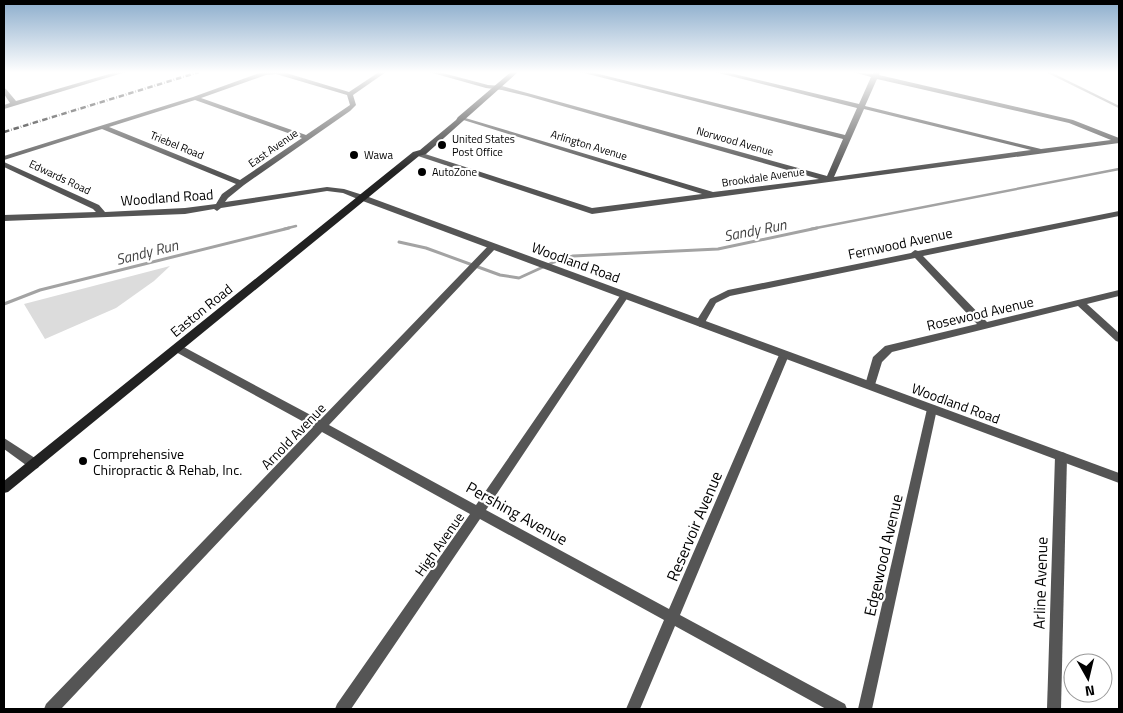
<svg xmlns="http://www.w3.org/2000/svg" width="1123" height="713" font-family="'Titillium Web',sans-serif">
  <rect width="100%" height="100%" fill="#fff"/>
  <path fill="#dcdcdc" d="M170,266L154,281L116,308L45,339L24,304Z"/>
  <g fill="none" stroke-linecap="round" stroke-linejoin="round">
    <g stroke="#a3a3a3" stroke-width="2.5">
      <path d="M1048,72L1119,107"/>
      <path d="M284,229L296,226"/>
      <path d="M811,229L1119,169"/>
    </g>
    <g stroke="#a3a3a3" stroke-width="3">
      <path d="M399,242L426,248L500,275L519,278L554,262L573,256L718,249L817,228"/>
      <path d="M4,304L40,290L289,228"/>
    </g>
    <g fill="#555" fill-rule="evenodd">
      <path d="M116,72H126L4,109V105L10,103L4,94V88L6,89L16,101Z"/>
      <path d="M262,72H283L349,92L379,72H386L353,95L356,105L350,111L244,185L228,198L225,202L327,187L344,189L366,196V200H360L343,193L327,191L221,208L217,211L214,209L185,214L4,221V215L96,212L93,209L4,167V162L99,205L105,212L185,208L216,204L222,194L236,184L102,129L4,160V156L193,97ZM276,74L347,95L350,105L306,135L201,98L266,75ZM195,100L302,138L240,180L109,127Z"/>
      <path d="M429,72H439L488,85L502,86L531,94L827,176L843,139L580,72H591L845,135L857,108L715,72H726L859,104L871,77L853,72L873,74L874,72H880L879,75L1073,120L1119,138V143L592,214L412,154L416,152H419L592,208L702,194L457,118L462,117L713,192L819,179L527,96L502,90L486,88ZM877,79L1069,123L1111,140L1041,149L865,106ZM864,109L1031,150L834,177Z"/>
      <path d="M1119,211V216L923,256L987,322L1119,290V296L1087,304L1119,333V342L1116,341L1078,306L892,352L882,362L874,388H866L865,385L873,357L885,346L977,324L915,258L730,296L716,303L703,326L700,327L695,323L710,299L728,290L911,253L915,250L918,251Z"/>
      <path d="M492,244L495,245L496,247L495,249L329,425L476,505L622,293H628L630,295L628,297L486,510L669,609L779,355L780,352H788L789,355L680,615L845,704L847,709H826L675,626L640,709H626L664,620L480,519L351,709H335L337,704L470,514L322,432L61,709H44L46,704L313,427L174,351L172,348L174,345H180L320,420L489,245Z"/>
      <path d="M932,405L936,406L937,409L872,709H858L927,409L928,406Z"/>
      <path d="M4,438L38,460L40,464L38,468L34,469L30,468L4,449Z"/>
      <path d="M1061,452L1065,453L1067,457L1061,709H1047L1055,457L1057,453Z"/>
    </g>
    <path fill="#555" fill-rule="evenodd" d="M360,196H366L1119,473V483L360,200Z"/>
    <path fill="#222" fill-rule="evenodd" d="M511,72H518L426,154L419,156L8,492L4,493V481L413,152L420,150L456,120L458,117Z"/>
    <path stroke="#000" stroke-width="2.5" stroke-dasharray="5.5 2 0.5 2" stroke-linecap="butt" d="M4,132L199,72"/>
  </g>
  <linearGradient id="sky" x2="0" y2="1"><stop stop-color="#8cadcc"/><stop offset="0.42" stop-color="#fff"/><stop offset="1" stop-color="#fff" stop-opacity="0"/></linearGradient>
  <rect width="1123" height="172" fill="url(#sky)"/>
  <g fill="#000" stroke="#fff" stroke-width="2">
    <circle cx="442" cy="145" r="5"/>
    <circle cx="354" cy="155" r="5"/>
    <circle cx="422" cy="172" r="5"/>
    <circle cx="83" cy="461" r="5"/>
  </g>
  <g text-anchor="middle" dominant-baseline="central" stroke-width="4.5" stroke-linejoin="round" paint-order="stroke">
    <g font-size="11" fill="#000" stroke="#fff" text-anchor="start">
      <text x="452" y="139">United States<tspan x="452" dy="13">Post Office</tspan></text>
      <text x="364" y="155">Wawa</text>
      <text x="432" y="172">AutoZone</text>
    </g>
    <g font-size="11" fill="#000" stroke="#fff">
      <text transform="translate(735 141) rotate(16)">Norwood Avenue</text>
      <text transform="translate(177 145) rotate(22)">Triebel Road</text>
      <text transform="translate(589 145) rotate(17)">Arlington Avenue</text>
      <text transform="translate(273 148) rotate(-35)">East Avenue</text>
      <text transform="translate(60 177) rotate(25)">Edwards Road</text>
      <text transform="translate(763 177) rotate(-8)">Brookdale Avenue</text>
    </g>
    <g font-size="14" fill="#000" stroke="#fff">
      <text transform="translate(167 197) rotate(-4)">Woodland Road</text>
      <text transform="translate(900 243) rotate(-12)">Fernwood Avenue</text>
      <text transform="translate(576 262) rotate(20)">Woodland Road</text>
      <text transform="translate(201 310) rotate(-39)">Easton Road</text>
      <text transform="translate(980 313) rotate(-13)">Rosewood Avenue</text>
      <text transform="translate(956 403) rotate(20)">Woodland Road</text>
      <text transform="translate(293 436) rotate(-46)">Arnold Avenue</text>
      <text transform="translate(439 544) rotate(-55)">High Avenue</text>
    </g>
    <g font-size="14" fill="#000" stroke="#fff" text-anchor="start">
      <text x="93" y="453">Comprehensive<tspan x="93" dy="16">Chiropractic &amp; Rehab, Inc.</tspan></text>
    </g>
    <g font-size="15" font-style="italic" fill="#444" stroke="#fff">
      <text transform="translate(755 230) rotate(-11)">Sandy Run</text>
      <text transform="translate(147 252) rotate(-14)">Sandy Run</text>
    </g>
    <g font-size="16" fill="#000" stroke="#fff">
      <text transform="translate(517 513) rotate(29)">Pershing Avenue</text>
      <text transform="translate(694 526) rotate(-67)">Reservoir Avenue</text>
      <text transform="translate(883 555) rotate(-77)">Edgewood Avenue</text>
      <text transform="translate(1040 583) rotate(-88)">Arline Avenue</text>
    </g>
  </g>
  <rect width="1123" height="713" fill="none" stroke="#000000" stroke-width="10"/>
  <g transform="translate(1088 678) rotate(172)"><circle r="24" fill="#ffffff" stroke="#999999"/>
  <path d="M0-4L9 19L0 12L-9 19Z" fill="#000000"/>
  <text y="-8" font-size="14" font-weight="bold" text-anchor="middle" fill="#000000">N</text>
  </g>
</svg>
